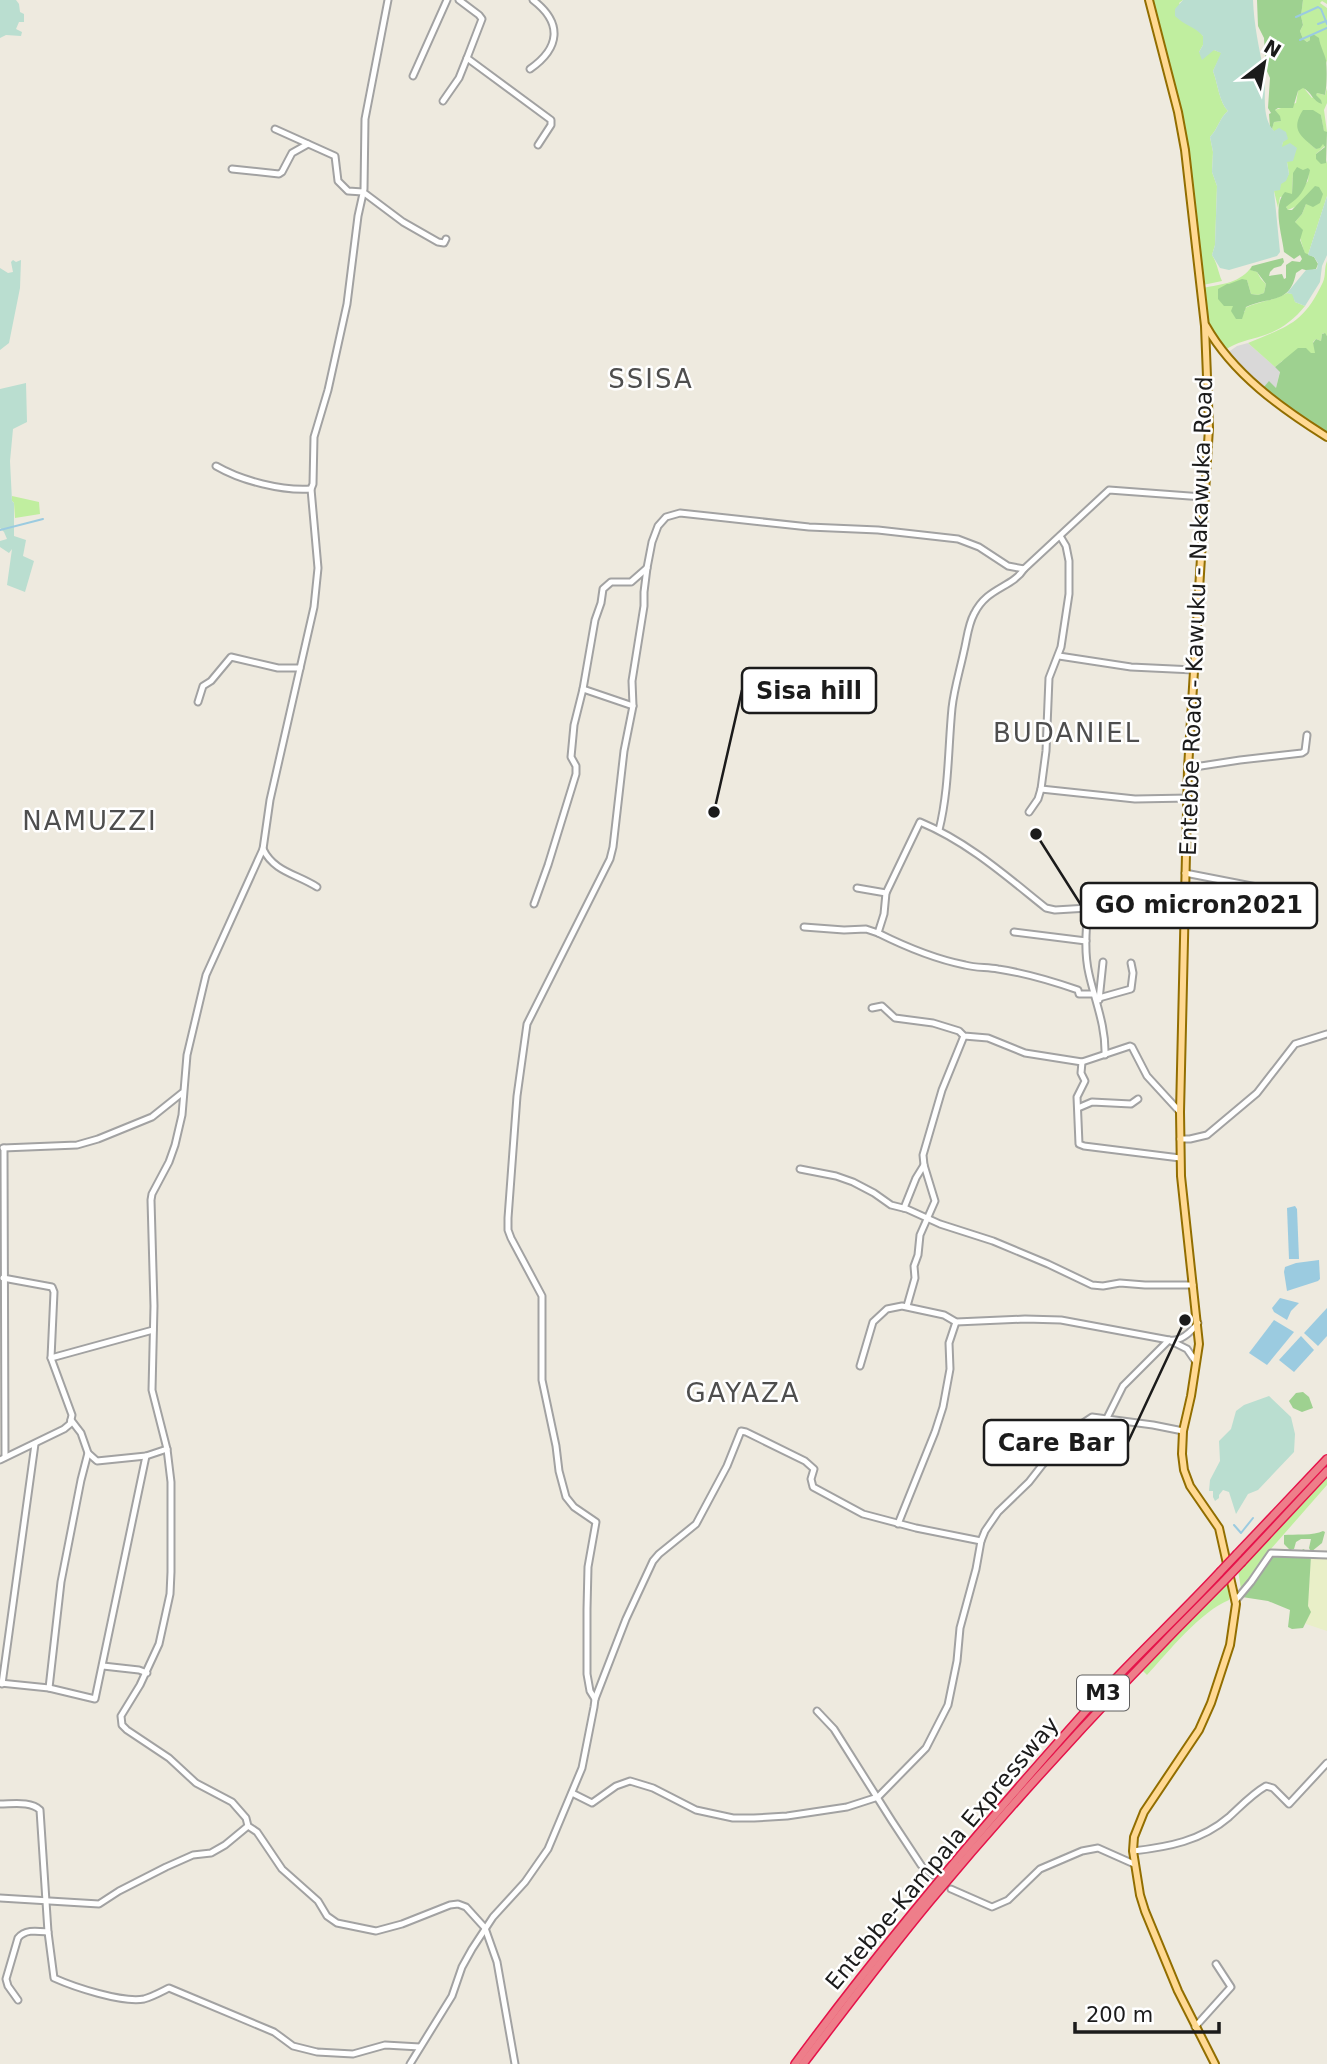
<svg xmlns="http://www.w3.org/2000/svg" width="1327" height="2064" font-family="'DejaVu Sans',sans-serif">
  <rect width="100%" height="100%" fill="#eeeadf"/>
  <path fill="#d9d8d8" d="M1248,343L1280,371L1276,388H1263L1227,353L1237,346Z"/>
  <path fill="#e9efc8" d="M1311,1556L1327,1558V1631L1306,1624Z"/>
  <g fill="#c0ee9f">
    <path d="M1152,0H1183L1179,3L1203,36V45L1199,52L1214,50L1222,53L1213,71C1218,84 1219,102 1228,111C1220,117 1218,129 1210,137L1213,152L1212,172L1217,186L1215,245L1212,255C1218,265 1218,272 1222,281L1203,285L1181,112Z"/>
    <path d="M1303,0H1327V4L1322,1L1320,3L1327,8V63L1320,46L1310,40L1307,42L1303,39L1300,31L1303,25L1301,16Z"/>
    <path d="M1303,87L1312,98L1317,93L1325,95L1327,88V103L1324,110L1327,132H1324L1321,115L1309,143L1316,149L1323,143L1325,146L1316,154L1326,163L1327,160V196L1308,255L1305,254L1295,222L1302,214L1306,204L1323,194L1288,210L1286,207L1288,203L1308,181L1309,170L1293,173L1292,195L1280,197L1278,208L1274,191L1289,174L1287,162L1281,148L1283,142L1272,129L1274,122L1281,121L1275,110L1296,103L1298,91Z"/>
    <path d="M1327,261V336L1324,333L1322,334L1321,341L1316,339L1313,342L1316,353L1282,361L1275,367L1248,343C1287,326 1303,325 1323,282C1326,275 1324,268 1327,261Z"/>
    <path d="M1252,266L1251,270L1257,272L1261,279L1266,284L1264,293L1258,295L1251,294L1247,280L1233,306L1245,312V308C1259,301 1274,301 1287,293L1293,294L1295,302L1305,306C1294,320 1279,331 1262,336C1249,340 1237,342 1225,350L1208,326L1203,288C1222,284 1241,283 1252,266Z"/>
    <path d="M12,496L39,502L40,514L15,518L14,503L12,501Z"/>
    <path d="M1327,1477V1485L1263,1558L1249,1581L1241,1589L1238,1570Z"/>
    <path d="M1226,1582L1230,1594L1229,1600C1201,1611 1168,1652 1147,1675L1143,1671Z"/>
  </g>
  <g fill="#9ed190">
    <path d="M1257,0H1303L1301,16L1303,25L1300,31L1303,39L1307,42L1310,40V35L1313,34L1319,38C1320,46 1324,52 1326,60C1327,70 1327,85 1325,95L1317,93L1316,95L1321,100L1322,104C1313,102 1311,91 1303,88L1298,91L1293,108H1278L1275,110L1280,116L1281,121L1274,122L1272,129L1270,127L1269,114L1271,113L1268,108L1270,78L1266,69L1264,38L1258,26Z"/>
    <path d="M1303,110H1313L1321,115L1324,131L1327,132L1326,163L1321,164L1316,159V154L1325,147L1323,144L1320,148L1316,149C1301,136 1290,130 1303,110Z"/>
    <path d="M1297,167L1303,170L1308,168L1310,170C1308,180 1304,192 1296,199C1293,202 1289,204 1286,207L1288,210H1292L1315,186L1319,187L1323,194L1320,203L1313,207L1306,204L1302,214L1295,222L1303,230L1300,240L1305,253L1314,257L1318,264L1316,269L1309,271L1302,269L1296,273C1290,305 1269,296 1246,307L1242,319H1236L1231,311L1233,306H1224L1218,299V289L1227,284H1229L1242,279L1247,280L1251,294L1258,295L1264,293L1266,284L1257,272L1250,270L1252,266L1283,258L1284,262L1281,266L1274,268L1270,272L1269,276L1282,274L1284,279L1286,278V265L1292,261L1300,262L1302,259L1300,255L1294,259L1284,252C1282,234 1272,206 1285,192L1292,194L1293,173Z"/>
    <path d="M1325,333L1327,336V435L1279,403L1263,388L1269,381L1276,388L1280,372L1275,367L1298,348H1306L1311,353H1315L1313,343L1316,339L1321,341L1322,334Z"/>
    <path d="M1303,1392L1309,1397L1313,1408L1302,1412L1293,1408L1289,1401L1296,1393Z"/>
    <path d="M1323,1531L1325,1532L1322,1543L1311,1552L1309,1548L1311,1539H1301L1296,1542L1294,1549L1290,1550L1284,1544V1535C1294,1534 1314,1536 1323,1531Z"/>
    <path d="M1303,1549L1307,1551L1309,1556H1311L1308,1606L1311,1612L1303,1628L1292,1629L1288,1627L1290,1610L1268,1601L1242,1597L1272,1554L1299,1555Z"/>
  </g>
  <g fill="#baded0">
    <path d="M0,0H16L19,4L20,12L24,14V22H19L16,29L22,32L21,36L6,35L0,38Z"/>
    <path d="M1183,0H1253C1254,25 1259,48 1264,72C1267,91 1260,116 1274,131L1279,128L1286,132L1288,139L1283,142L1282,147L1290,143L1297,148L1293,161L1287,162L1289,174L1286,181L1281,184L1280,190L1274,191L1280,252L1277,256L1229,270L1220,268L1212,255L1215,245L1217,186L1212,172L1213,152L1210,137C1218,129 1220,117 1228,111C1219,102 1218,84 1213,71L1221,53L1214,50L1202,60L1199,52L1203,45V36C1195,27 1184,25 1175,16V9Z"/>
    <path d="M1327,196V255L1322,266L1320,282L1305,306L1295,302L1292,294L1287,293L1306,270L1317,269L1318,263L1314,257L1308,255Z"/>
    <path d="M13,260L16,262L21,260L20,288L9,343L0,350V268L8,273L13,272L11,262Z"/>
    <path d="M26,383L27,422L13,429L10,461L12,501L14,503V536L26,540L23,556L34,561L25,592L7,585L12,549L9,553L0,547V541L7,539L4,532L0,528V389Z"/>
    <path d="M1269,1396L1291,1417L1295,1434L1294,1452L1258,1490L1248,1494L1236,1514L1229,1492L1223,1490L1219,1495V1498L1215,1501L1213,1497V1491H1209L1210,1480L1220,1461L1219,1441L1231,1429L1236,1411L1244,1405Z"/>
  </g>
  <g fill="#9bcbe0">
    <path d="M1295,1206L1297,1209L1299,1259H1289L1287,1208Z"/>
    <path d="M1319,1260L1320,1279L1318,1281L1287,1291L1284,1272L1285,1267L1296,1263Z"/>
    <path d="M1280,1298L1299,1303L1291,1311L1287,1320L1274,1312L1272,1308Z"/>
    <path d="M1327,1308V1336L1318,1346L1304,1333Z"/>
    <path d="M1274,1320L1294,1332L1267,1365L1249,1353Z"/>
    <path d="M1301,1336L1314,1350L1294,1372L1279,1360Z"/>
  </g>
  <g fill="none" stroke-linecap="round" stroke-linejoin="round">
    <g stroke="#9bcbe0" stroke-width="2">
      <path d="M1296,17L1318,7L1321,9L1327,24"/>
      <path d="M1318,24L1326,21"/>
      <path d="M1300,40L1327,28"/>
      <path d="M0,530L43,519"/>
      <path d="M1234,1525L1241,1533L1253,1518"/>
    </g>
    <defs>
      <g id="minor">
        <path d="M388,0L365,119L364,189L358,216L347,304L328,390L314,437L313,484L311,489L318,568L314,607L270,800L263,849L206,975L187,1055L182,1115L175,1145L169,1162L152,1194L151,1200L154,1306L152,1390L167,1449L171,1482V1572L170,1594L159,1644L140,1685L121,1716L122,1725L127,1730L169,1758L196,1783L232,1802L246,1818L248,1826L257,1832L282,1869L318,1901L327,1916L337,1923L376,1931L402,1924L450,1905L458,1904L466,1907L485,1928L497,1962L515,2064"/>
        <path d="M459,0L479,15L482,19L467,58L551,120V125L538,145"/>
        <path d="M530,69C560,48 563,23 533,0"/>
        <path d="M413,76L447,0"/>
        <path d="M443,101L459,78L467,58"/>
        <path d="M275,129L335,156L338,181L348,191L363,192L403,222L438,242L444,243L446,239"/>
        <path d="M232,169L279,174L282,172L292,153L308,144"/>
        <path d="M216,466C242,481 282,491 311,489"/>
        <path d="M1059,656L1131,667L1194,670"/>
        <path d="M583,689L633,706"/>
        <path d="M198,702L203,686L211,681L231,657L278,668H300"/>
        <path d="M1188,768L1240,760L1302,753L1305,751L1307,735"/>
        <path d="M1041,789L1046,751L1049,678L1061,647L1069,594V561L1066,546L1060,536"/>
        <path d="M1029,812L1038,799L1041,789L1135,799L1189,798"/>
        <path d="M939,830C949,790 948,749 952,708C954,689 960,670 964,651C967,639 968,625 974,614C987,587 1012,588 1024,569"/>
        <path d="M263,849C274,872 297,874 317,887"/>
        <path d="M1185,873L1267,889"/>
        <path d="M857,888L886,893"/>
        <path d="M534,904L548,865L576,774V766L571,757L574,725L583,689L595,620L601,603L603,589L611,582H631L647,568"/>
        <path d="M804,927L844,930L866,929L878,933L884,914L886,893L920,822C968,842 1006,876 1046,908L1055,910L1088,908C1086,930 1084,953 1089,974C1095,1001 1106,1026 1105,1055"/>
        <path d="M1014,932L1086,941"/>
        <path d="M878,933C906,947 935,959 965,965C976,968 987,967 998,969C1025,973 1052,981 1078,990L1079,994H1094"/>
        <path d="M1099,998L1131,989L1133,973L1131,963"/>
        <path d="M1099,1000L1103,962"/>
        <path d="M872,1008L882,1006L895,1018L933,1023L959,1031L964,1036L988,1038L1025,1053L1082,1062L1130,1046L1132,1047L1147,1076L1180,1112"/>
        <path d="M1082,1062L1081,1073L1085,1081L1077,1097L1079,1144L1084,1146L1180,1158"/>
        <path d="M1078,1108L1092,1102L1131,1104L1138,1099"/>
        <path d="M1180,1139H1190L1207,1135L1257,1093L1295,1044L1327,1034"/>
        <path d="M3,1148L77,1145L98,1139L152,1117L182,1093"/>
        <path d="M4,1148L5,1457"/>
        <path d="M800,1169L836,1176L853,1182L874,1193L891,1205L907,1209L940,1224L993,1241L1048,1264L1092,1285L1103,1286L1120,1283L1145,1285H1193"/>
        <path d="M904,1208L916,1178L924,1165"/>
        <path d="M907,1306L915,1278L914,1266L918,1255L920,1235L935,1201L924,1165L923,1155L942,1090L964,1036"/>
        <path d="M51,1358L153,1330"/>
        <path d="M860,1366L873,1322L887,1309L902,1306L944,1315L956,1322L1025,1319L1061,1320L1169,1340L1187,1349L1196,1362"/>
        <path d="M1107,1418L1123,1386L1169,1340C1181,1342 1191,1332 1198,1323"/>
        <path d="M71,1420L81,1433L88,1453L97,1461L146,1456L167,1449"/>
        <path d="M0,1460L64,1429L70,1424L72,1415L51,1358L54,1292L52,1287L3,1278"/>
        <path d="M898,1524L935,1432L943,1407L950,1369L949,1343L956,1322"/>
        <path d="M1236,1600L1251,1582L1271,1553L1327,1555"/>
        <path d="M103,1666L139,1670L147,1673"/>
        <path d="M0,1683L49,1688L95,1699L146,1456"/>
        <path d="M2,1684L35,1444"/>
        <path d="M49,1688L61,1582L81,1480L88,1453"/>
        <path d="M595,1699L626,1619L653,1561L659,1554L696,1524L727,1466L741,1431L746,1432L805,1461L814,1469L811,1479L813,1487L863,1514L916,1528L981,1541"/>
        <path d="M817,1711L834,1729L892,1821L921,1865L932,1875"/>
        <path d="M572,1793L592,1803L616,1786L630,1781L653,1788L696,1810L733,1818H754L787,1816L847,1807L878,1797L926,1748L948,1705L957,1661L960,1628L976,1569L981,1541L985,1531L998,1512L1029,1482L1043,1464L1083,1423L1092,1417L1153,1425L1183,1431"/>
        <path d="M0,1804C13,1804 31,1801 40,1810L48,1932C37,1931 25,1929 18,1938L6,1979L8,1986L18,2000"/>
        <path d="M1133,1851C1168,1847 1201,1841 1229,1817C1241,1806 1252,1794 1266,1786L1273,1788L1289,1804L1327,1763"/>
        <path d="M951,1889L992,1907L1008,1900L1040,1869L1082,1851L1098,1848L1134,1864"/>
        <path d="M0,1898L99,1904L119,1891L166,1867L193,1855L211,1853L225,1845L248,1826"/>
        <path d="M48,1932L54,1978C74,1987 122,2003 144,1999C152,1997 161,1992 169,1988L274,2032L293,2046L317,2052L353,2054L385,2045L420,2047"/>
        <path d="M1195,2027L1231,1987L1216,1964"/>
        <path d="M410,2064L452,1996L462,1967L472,1949L493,1917L525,1882L548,1849L582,1768L594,1707L595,1699L590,1691L587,1674V1609L588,1567L596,1522L574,1507L566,1497L559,1471L556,1446L542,1380V1296L511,1238L508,1230V1218L517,1096L527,1024L610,859L613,847L624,751L633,706L632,681L644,606V592L647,568L652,542L658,526L666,517L680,513L809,527L878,530L958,539L979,547L1008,566L1024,569L1109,490L1203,497"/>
      </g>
      <g id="major">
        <path d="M1149,0L1178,112L1185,150L1205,326L1209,428L1188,768L1180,1112L1181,1176L1199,1344L1191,1396L1183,1431L1182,1454L1184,1470L1190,1486L1219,1528L1236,1604L1230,1645L1211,1703L1199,1730L1144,1812L1134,1837L1133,1851L1140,1895L1145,1911L1178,1991L1215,2064"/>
        <path d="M1206,326C1233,374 1281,408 1327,437"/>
      </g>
      <g id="highway">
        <path d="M1237,1554L1327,1459"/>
        <path d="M1242,1562L1327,1471"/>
        <path d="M795,2064C890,1935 994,1813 1102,1693C1140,1652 1182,1613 1220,1572"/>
        <path d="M803,2064C845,2009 886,1954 930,1901C1023,1790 1122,1683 1224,1581"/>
      </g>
    </defs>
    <use href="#minor" stroke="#a2a2a2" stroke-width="9"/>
    <use href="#major" stroke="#926e00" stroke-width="10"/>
    <use href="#highway" stroke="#e5134a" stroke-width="10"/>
    <use href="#minor" stroke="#fff" stroke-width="5"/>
    <use href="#major" stroke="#ffd993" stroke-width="6"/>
    <use href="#highway" stroke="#ee7e8a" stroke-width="7"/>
    <defs>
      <g id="highway-bridge">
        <path d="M1220,1572L1237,1554"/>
        <path d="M1224,1581L1242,1562"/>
      </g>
    </defs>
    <use href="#highway-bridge" stroke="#e5134a" stroke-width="10" stroke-linecap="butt"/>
    <use href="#highway-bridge" stroke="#ee7e8a" stroke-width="7"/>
  </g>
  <g text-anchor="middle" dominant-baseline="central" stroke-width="5" stroke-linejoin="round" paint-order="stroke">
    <rect fill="#fff" stroke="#5f5f5f" stroke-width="2" x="1077" y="1675.5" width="52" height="35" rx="5"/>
    <g font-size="21" font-weight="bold" fill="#1b1b1b">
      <text x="1103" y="1693">M3</text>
    </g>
    <g font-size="23" fill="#1b1b1b" stroke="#fff">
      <text transform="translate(1196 616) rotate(-88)">Entebbe Road - Kawuku - Nakawuka Road</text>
      <text transform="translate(942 1853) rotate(-50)">Entebbe-Kampala Expressway</text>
    </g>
    <g font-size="26" letter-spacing="2" fill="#4e4e4e" stroke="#fff">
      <text x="651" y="379">SSISA</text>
      <text x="1067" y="733">BUDANIEL</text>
      <text x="90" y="821">NAMUZZI</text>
      <text x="743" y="1393">GAYAZA</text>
    </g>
  </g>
  <path fill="none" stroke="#1b1b1b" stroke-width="2.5" d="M714 812L742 690M1036 834L1081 905M1185 1320L1128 1442"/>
  <g fill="#1b1b1b" stroke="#fff" stroke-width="2.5">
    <circle cx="714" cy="812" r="7"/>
    <circle cx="1036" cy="834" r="7"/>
    <circle cx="1185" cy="1320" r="7"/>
  </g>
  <g fill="#fff" stroke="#1b1b1b" stroke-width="2.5">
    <rect x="742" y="668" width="134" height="45" rx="7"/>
    <rect x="1081" y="883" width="236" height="45" rx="7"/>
    <rect x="984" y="1420" width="144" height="45" rx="7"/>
  </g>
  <g font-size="24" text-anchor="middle" font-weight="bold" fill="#1b1b1b">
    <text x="809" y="699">Sisa hill</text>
    <text x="1199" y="913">GO micron2021</text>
    <text x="1056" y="1451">Care Bar</text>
  </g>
  <g transform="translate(1264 63) rotate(31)" stroke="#ffffff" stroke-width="5" paint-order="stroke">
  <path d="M0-5L12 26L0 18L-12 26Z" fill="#1b1b1b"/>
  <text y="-10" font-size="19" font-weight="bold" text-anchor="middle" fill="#1b1b1b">N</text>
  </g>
  <path d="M1075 2022v10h144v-10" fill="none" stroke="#1b1b1b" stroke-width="3.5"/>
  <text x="1086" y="2022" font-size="21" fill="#1b1b1b" stroke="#ffffff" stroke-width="5" paint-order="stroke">200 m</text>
</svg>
